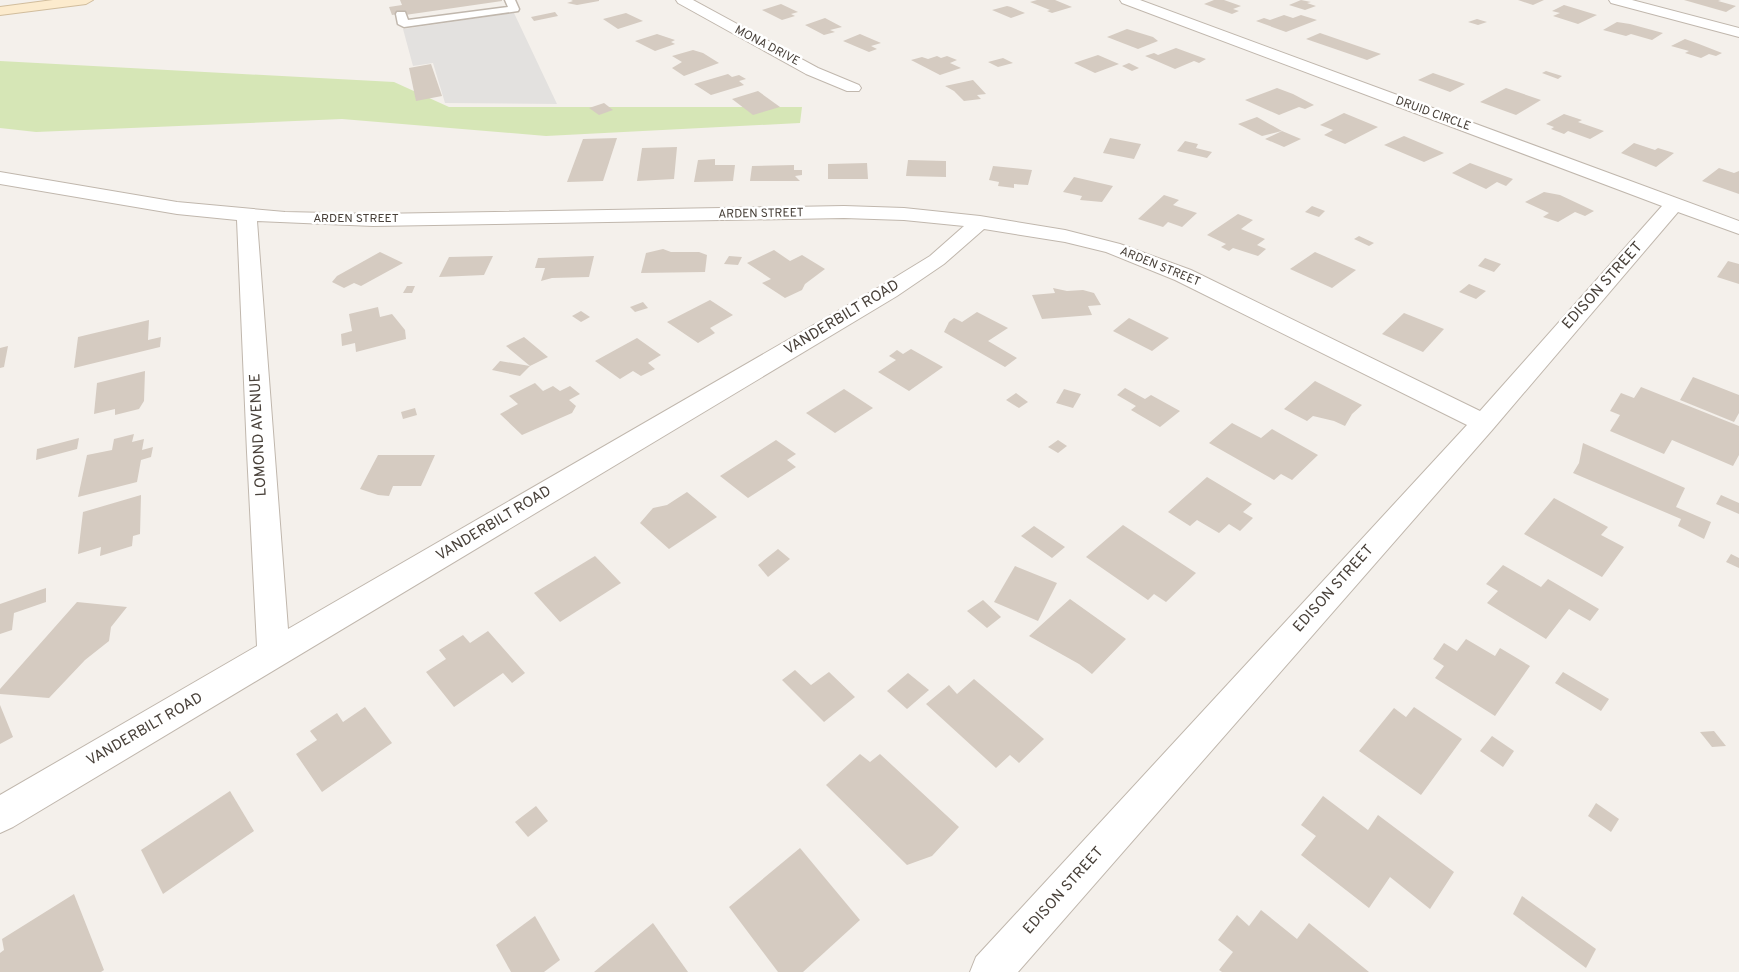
<svg xmlns="http://www.w3.org/2000/svg" width="1739" height="972" font-family="Overpass,sans-serif">
  <rect width="100%" height="100%" fill="#f4f0eb"/>
  <path fill="#d6e6b6" d="M0,61L394,82L449,107H802L800,123L546,136L342,119L36,132L0,128Z"/>
  <path fill="#e3e1df" d="M514,13L557,104L445,103L433,63L413,66L403,29Z"/>
  <g fill="#d5cbc1">
    <path d="M400,0H502V1L405,15L404,13L392,15L389,7L402,5Z"/>
    <path d="M571,0H599V1L577,5L567,3L573,1Z"/>
    <path d="M1037,0H1055L1072,7L1052,13L1047,11L1050,10L1030,2Z"/>
    <path d="M1214,0H1224L1241,6L1233,9L1239,11L1232,14L1204,4Z"/>
    <path d="M1301,0L1311,2L1307,3L1316,6L1305,10L1289,5Z"/>
    <path d="M1518,0H1544L1533,5Z"/>
    <path d="M1684,0H1721L1718,1L1736,6L1726,12Z"/>
    <path d="M781,4L798,12L791,14L795,16L782,20L762,10Z"/>
    <path d="M1564,5L1597,15L1578,24L1553,16L1560,13L1552,11Z"/>
    <path d="M1007,6L1011,7L1025,13L1011,18L992,10Z"/>
    <path d="M555,12L558,16L534,21L531,17Z"/>
    <path d="M626,13L643,21L618,29L603,19Z"/>
    <path d="M1284,15L1293,18L1301,15L1317,20L1286,32L1256,21L1264,18L1270,20Z"/>
    <path d="M825,18L842,27L830,30L835,32L824,35L805,25Z"/>
    <path d="M1477,19L1487,22L1478,25L1468,22Z"/>
    <path d="M1617,22L1630,24L1663,33L1652,40L1631,34L1626,36L1603,30Z"/>
    <path d="M1127,29L1153,37L1158,41L1138,49L1107,37Z"/>
    <path d="M1320,33L1381,54L1367,60L1306,39Z"/>
    <path d="M657,34L675,40L671,42L675,44L655,51L635,41Z"/>
    <path d="M860,34L881,43L871,46L877,49L869,52L843,41Z"/>
    <path d="M1685,39L1699,44L1722,53L1716,56L1709,54L1701,58L1685,53L1689,51L1671,46Z"/>
    <path d="M1176,48L1206,59L1199,63L1194,61L1175,69L1145,56L1154,53L1158,55Z"/>
    <path d="M693,50L703,53L719,63L684,76L672,68L682,62L672,56Z"/>
    <path d="M1098,55L1119,64L1095,73L1074,63Z"/>
    <path d="M937,56L941,58L947,56L957,60L950,63L961,68L940,75L911,60L922,57L928,59Z"/>
    <path d="M1003,58L1013,63L998,67L988,62Z"/>
    <path d="M1129,63L1139,68L1132,71L1122,66Z"/>
    <path d="M431,64L442,96L416,101L409,68Z"/>
    <path d="M1546,71L1562,76L1558,79L1542,73Z"/>
    <path d="M1433,73L1465,84L1450,92L1418,80Z"/>
    <path d="M728,74L732,77L739,75L746,79L739,81L744,85L711,95L694,84Z"/>
    <path d="M973,80L986,94L977,95L981,99L964,101L954,91L945,86Z"/>
    <path d="M1277,88L1293,94L1314,105L1305,109L1299,107L1279,115L1245,100Z"/>
    <path d="M1506,88L1541,100L1516,115L1480,102Z"/>
    <path d="M758,91L780,107L753,115L732,99Z"/>
    <path d="M604,103L613,110L599,115L589,108Z"/>
    <path d="M1344,113L1378,127L1345,144L1324,135L1333,130L1320,125Z"/>
    <path d="M1564,114L1582,120L1578,122L1604,131L1590,139L1568,131L1564,134L1551,129L1554,127L1546,124Z"/>
    <path d="M1257,117L1282,131L1301,139L1284,147L1265,139L1282,131L1262,136L1238,124Z"/>
    <path d="M1404,136L1444,153L1424,162L1384,145Z"/>
    <path d="M617,138L603,181L567,182L583,139Z"/>
    <path d="M1110,138L1141,144L1134,159L1103,153Z"/>
    <path d="M1185,141L1198,144L1196,148L1212,152L1207,158L1177,151Z"/>
    <path d="M1634,143L1655,150L1658,148L1674,153L1656,167L1621,153Z"/>
    <path d="M677,147L674,179L637,181L642,148Z"/>
    <path d="M715,159V165H735L733,181L694,182L698,160Z"/>
    <path d="M908,160L946,161V177L906,176Z"/>
    <path d="M867,163L868,179H828V164Z"/>
    <path d="M1470,163L1513,179L1506,186L1497,182L1486,189L1452,173Z"/>
    <path d="M794,165V170H802V175L795,176L800,181H750L752,166Z"/>
    <path d="M993,166L1032,170L1028,185L1014,184V188L998,186L999,182L989,180Z"/>
    <path d="M1719,168L1734,173L1739,171V194L1702,181Z"/>
    <path d="M1074,177L1113,186L1102,202L1080,200L1082,196L1063,192Z"/>
    <path d="M1544,192L1560,195L1594,211L1585,216L1575,212L1558,222L1543,217L1549,213L1525,202Z"/>
    <path d="M1164,195L1179,200L1173,205L1197,213L1182,227L1168,222L1163,227L1138,219Z"/>
    <path d="M1312,206L1325,211L1319,217L1305,212Z"/>
    <path d="M1238,214L1253,220L1241,229L1265,239L1257,245L1266,249L1258,256L1233,248L1229,251L1221,247L1226,244L1207,235Z"/>
    <path d="M1359,236L1374,243L1369,246L1354,239Z"/>
    <path d="M663,249L671,252H699L707,255L705,272L641,273L646,253Z"/>
    <path d="M774,250L790,261L802,255L825,269L805,284L802,290L785,298L762,283L771,279L747,263Z"/>
    <path d="M380,252L403,263L361,286L354,283L344,288L332,282L337,276Z"/>
    <path d="M1315,252L1356,270L1332,288L1290,269Z"/>
    <path d="M493,256L484,275L439,277L449,257Z"/>
    <path d="M594,256L589,277L552,278L541,281L545,268H535L538,258Z"/>
    <path d="M729,256L742,257L738,265L724,264Z"/>
    <path d="M1485,258L1501,264L1494,272L1478,266Z"/>
    <path d="M1728,261L1739,264V284L1717,277Z"/>
    <path d="M1469,284L1486,291L1476,299L1459,292Z"/>
    <path d="M407,286H415L412,293H403Z"/>
    <path d="M1053,288L1067,291L1083,290L1094,293L1101,305L1088,306L1092,315L1042,319L1032,295L1055,293Z"/>
    <path d="M710,300L733,315L710,328L715,333L698,343L667,322Z"/>
    <path d="M643,302L648,308L635,312L630,307Z"/>
    <path d="M378,307L380,317L392,314L405,330L406,339L356,352L355,343L342,346L341,334L352,331L349,314Z"/>
    <path d="M581,311L590,317L581,322L572,316Z"/>
    <path d="M977,312L1008,328L988,341L1017,358L1005,367L944,332L949,322L954,318L962,322Z"/>
    <path d="M1404,313L1444,329L1423,352L1382,334Z"/>
    <path d="M1129,318L1169,338L1152,351L1113,331Z"/>
    <path d="M149,320L148,340L161,337L160,347L74,368L78,337Z"/>
    <path d="M524,337L548,357L530,366L506,346Z"/>
    <path d="M637,338L661,355L648,363L655,369L641,376L633,371L620,379L595,361Z"/>
    <path d="M8,346L4,367L0,368V348Z"/>
    <path d="M911,349L943,367L909,391L878,372L896,360L889,356L897,350L903,354Z"/>
    <path d="M500,361L530,366L520,376L492,370Z"/>
    <path d="M145,371L144,401L139,409L115,415V409L94,414L97,383Z"/>
    <path d="M1693,377L1739,395V413L1734,422L1680,400Z"/>
    <path d="M1315,381L1362,405L1352,414L1345,426L1334,421L1313,416L1307,421L1284,409Z"/>
    <path d="M535,383L543,391L553,386L560,391L570,386L580,394L569,400L576,406L572,413L522,435L500,414L518,404L509,396Z"/>
    <path d="M1641,387L1739,426V455L1733,466L1672,440L1664,454L1610,431L1620,415L1610,411L1621,393L1634,398Z"/>
    <path d="M1125,388L1145,399L1151,395L1180,411L1160,427L1131,410L1136,406L1117,395Z"/>
    <path d="M844,389L873,408L835,433L806,413Z"/>
    <path d="M1064,389L1081,394L1073,408L1056,403Z"/>
    <path d="M1016,393L1028,402L1019,408L1006,400Z"/>
    <path d="M415,408L417,415L403,419L401,412Z"/>
    <path d="M1232,423L1261,438L1272,429L1318,455L1292,480L1281,474L1274,480L1209,443Z"/>
    <path d="M134,434L132,442L144,439L142,450L153,447L151,457L141,460L137,482L78,497L87,455L112,450L114,439Z"/>
    <path d="M79,438L77,449L36,460L37,449Z"/>
    <path d="M776,440L796,454L787,460L796,467L748,498L720,476Z"/>
    <path d="M1058,440L1067,446L1058,453L1048,447Z"/>
    <path d="M1583,443L1685,488L1676,507L1711,522L1704,539L1678,526L1681,519L1573,473L1579,463Z"/>
    <path d="M378,455H435L421,486H393L389,496L378,495L360,489Z"/>
    <path d="M1207,477L1252,504L1243,512L1253,518L1240,531L1229,524L1219,533L1197,520L1190,526L1168,512Z"/>
    <path d="M687,492L717,517L669,549L640,523L653,508L667,505Z"/>
    <path d="M141,495L140,534L133,536L132,546L100,556L101,547L78,554L83,512Z"/>
    <path d="M1721,495L1739,503V514L1716,504Z"/>
    <path d="M1554,498L1608,527L1601,535L1624,547L1602,577L1524,534Z"/>
    <path d="M1123,525L1196,573L1166,602L1154,594L1148,600L1086,557Z"/>
    <path d="M1034,526L1065,547L1052,558L1021,536Z"/>
    <path d="M778,549L790,559L768,577L758,565Z"/>
    <path d="M1731,554L1739,558V568L1726,562Z"/>
    <path d="M595,556L621,583L560,622L534,593Z"/>
    <path d="M1503,565L1541,587L1548,579L1599,609L1590,621L1569,609L1546,639L1487,603L1498,591L1486,584Z"/>
    <path d="M1015,566L1057,583L1038,621L994,602Z"/>
    <path d="M46,588V602L14,613L12,630L0,634V604Z"/>
    <path d="M1070,599L1126,639L1092,674L1079,664L1029,636Z"/>
    <path d="M983,600L1001,617L987,628L967,611Z"/>
    <path d="M77,602L127,607L111,627L109,641L85,660L49,698L0,694V689Z"/>
    <path d="M488,631L525,673L512,683L503,673L454,707L426,672L446,659L439,650L463,635L470,643Z"/>
    <path d="M1466,639L1495,656L1500,648L1530,666L1495,716L1435,678L1444,666L1433,659L1444,643L1457,651Z"/>
    <path d="M795,670L811,685L829,672L855,697L824,722L782,680Z"/>
    <path d="M1563,672L1609,699L1601,711L1555,683Z"/>
    <path d="M908,673L929,690L907,709L887,691Z"/>
    <path d="M974,679L1044,739L1019,763L1010,755L996,768L926,704L949,685L957,694Z"/>
    <path d="M0,705L13,737L0,744Z"/>
    <path d="M365,707L392,743L322,792L296,754L317,740L310,731L337,713L343,722Z"/>
    <path d="M1414,707L1462,739L1421,795L1359,751L1394,708L1406,717Z"/>
    <path d="M1714,731L1726,746L1712,747L1700,732Z"/>
    <path d="M1492,736L1514,751L1503,767L1480,751Z"/>
    <path d="M860,754L870,762L880,754L959,827L932,856L907,865L826,785Z"/>
    <path d="M230,791L254,831L163,894L141,850Z"/>
    <path d="M1323,796L1368,830L1378,815L1454,872L1430,909L1390,877L1369,908L1301,855L1316,836L1301,825Z"/>
    <path d="M1596,803L1619,819L1611,832L1588,816Z"/>
    <path d="M536,806L548,821L528,837L515,822Z"/>
    <path d="M800,848L860,920L803,972H778L729,907Z"/>
    <path d="M74,894L104,970L101,972H0V953L4,950L2,939Z"/>
    <path d="M1522,896L1596,949L1586,968L1513,914Z"/>
    <path d="M1261,910L1297,939L1309,923L1369,972H1222L1219,970L1233,952L1218,940L1237,915L1249,926Z"/>
    <path d="M535,916L560,960L544,972H511L496,945Z"/>
    <path d="M653,923L688,972H594Z"/>
  </g>
  <g fill="none" stroke-linecap="round" stroke-linejoin="round">
    <defs>
      <path id="service" d="M505,0H515L519,9L518,11L404,27L398,24L396,14L397,12H405L408,20L508,7Z"/>
      <g id="minor">
        <path d="M676,0H693L818,68L859,85L861,88L859,91H847L806,74L678,3Z"/>
        <path d="M1120,0H1140L1739,221V234L1678,212L1493,429L1018,972H970L976,957L1467,425L1175,280L1106,252L1065,242L984,229L944,264L897,296L13,827L0,833V795L257,646L247,452L237,220L177,214L0,184V172L177,202L285,212L373,214L844,206L904,208L980,216L1065,230L1120,244L1191,270L1480,411L1662,206L1122,3ZM844,218L904,220L964,226L930,256L881,286L288,629L257,221L373,226Z"/>
        <path d="M1609,0H1632L1739,28V37L1611,3Z"/>
      </g>
      <path id="secondary" d="M53,0H93L86,4L0,15V7Z"/>
    </defs>
    <use href="#service" stroke="#c0b7ad" stroke-width="3"/>
    <use href="#minor" stroke="#c0b7ad" stroke-width="2"/>
    <use href="#secondary" stroke="#d1bd9d" stroke-width="2"/>
    <use href="#service" fill="#fff" fill-rule="evenodd"/>
    <use href="#minor" fill="#fff" fill-rule="evenodd"/>
    <use href="#secondary" fill="#fcebcd" fill-rule="evenodd"/>
  </g>
  <g text-anchor="middle" dominant-baseline="central" stroke-width="5" stroke-linejoin="round" paint-order="stroke">
    <g font-size="12" fill="#484039" stroke="#fff">
      <text transform="translate(767 46) rotate(28)">MONA DRIVE</text>
      <text transform="translate(1433 114) rotate(20)">DRUID CIRCLE</text>
      <text transform="translate(761 214) rotate(-1)">ARDEN STREET</text>
      <text x="356" y="219">ARDEN STREET</text>
      <text transform="translate(1160 267) rotate(22)">ARDEN STREET</text>
    </g>
    <g font-size="15" fill="#484039" stroke="#fff">
      <text transform="translate(1603 286) rotate(-48)">EDISON STREET</text>
      <text transform="translate(842 318) rotate(-31)">VANDERBILT ROAD</text>
      <text transform="translate(259 435) rotate(-93)">LOMOND AVENUE</text>
      <text transform="translate(494 524) rotate(-31)">VANDERBILT ROAD</text>
      <text transform="translate(1334 589) rotate(-48)">EDISON STREET</text>
      <text transform="translate(145 730) rotate(-30)">VANDERBILT ROAD</text>
      <text transform="translate(1064 891) rotate(-48)">EDISON STREET</text>
    </g>
  </g>
</svg>
